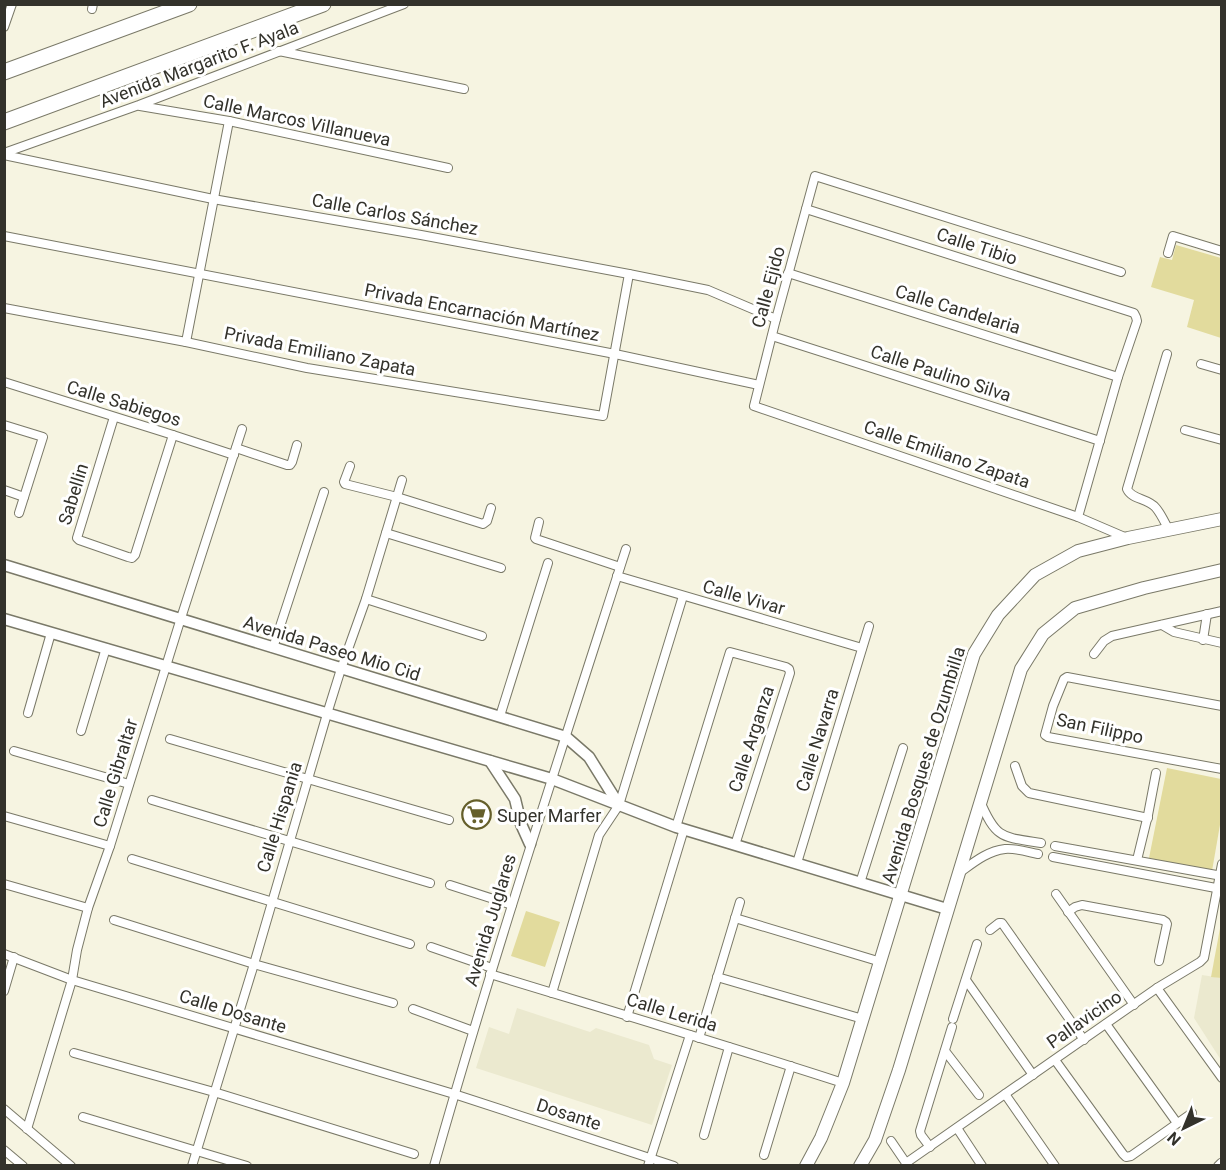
<svg xmlns="http://www.w3.org/2000/svg" width="1226" height="1170" font-family="Roboto,sans-serif">
  <rect width="100%" height="100%" fill="#f6f4e1"/>
  <g fill="#ebe9cf">
    <path d="M1202,975L1221,978V1060L1194,1018Z"/>
    <path d="M517,1008L590,1032L596,1028L649,1045L654,1059L672,1065L652,1125L476,1068L489,1027L509,1034Z"/>
  </g>
  <g fill="#e2db9d">
    <path d="M1176,245L1221,258V338L1187,327L1194,300L1151,287L1160,257L1172,260Z"/>
    <path d="M1167,768L1221,779V819L1212,871L1149,858Z"/>
    <path d="M526,911L560,922L545,967L511,956Z"/>
    <path d="M1221,923V978L1211,977Z"/>
  </g>
  <g fill="none" stroke-linecap="round" stroke-linejoin="round">
    <defs>
      <g id="minor">
        <path d="M92,9L93,4"/>
        <path d="M4,27L12,4"/>
        <path d="M279,51L464,89"/>
        <path d="M140,106L229,121L448,168"/>
        <path d="M4,153L139,105L404,4"/>
        <path d="M4,155L213,199L421,235L629,274L708,290L776,319"/>
        <path d="M806,209L1134,313L1136,317L1137,321L1118,377L1078,517"/>
        <path d="M4,236L615,354L759,385"/>
        <path d="M1168,253L1173,236L1222,251"/>
        <path d="M1121,272L815,176L776,319L754,406L1078,517L1127,538"/>
        <path d="M788,273L1118,377"/>
        <path d="M4,308L186,342L307,368L603,416L629,274"/>
        <path d="M772,336L1100,441"/>
        <path d="M186,342L229,121"/>
        <path d="M1167,354L1127,489C1132,500 1148,498 1156,508C1161,514 1165,523 1169,530"/>
        <path d="M1201,364L1222,370"/>
        <path d="M4,382L173,435L234,455"/>
        <path d="M114,417L77,538L79,540L128,557L132,558L135,555L173,435"/>
        <path d="M4,425L43,437L19,513"/>
        <path d="M1185,430L1222,440"/>
        <path d="M236,448L287,465H290L292,462L297,445"/>
        <path d="M350,466L344,482L345,484L397,497L483,524L487,521L491,508"/>
        <path d="M4,490L24,497"/>
        <path d="M539,522L535,538L536,539L620,567"/>
        <path d="M386,533L501,568"/>
        <path d="M617,576L862,648"/>
        <path d="M366,599L482,636"/>
        <path d="M1162,625L1174,632L1222,643"/>
        <path d="M1203,640L1207,614"/>
        <path d="M273,648L324,492"/>
        <path d="M1094,654L1104,641L1112,636L1222,611"/>
        <path d="M1222,706L1067,677L1064,679L1053,706L1045,735L1048,737L1222,769"/>
        <path d="M28,713L51,633"/>
        <path d="M500,716L548,563"/>
        <path d="M81,731L106,648"/>
        <path d="M170,739L449,820"/>
        <path d="M14,751L129,784"/>
        <path d="M1015,766L1022,786L1029,793L1148,818"/>
        <path d="M152,800L430,883"/>
        <path d="M980,801C996,839 1002,837 1041,843"/>
        <path d="M4,816L110,846"/>
        <path d="M676,827L730,652L786,667L789,669L790,673L735,845"/>
        <path d="M1055,846L1222,876"/>
        <path d="M1053,857L1221,889"/>
        <path d="M132,859L410,944"/>
        <path d="M1137,860L1148,815L1156,773"/>
        <path d="M797,863L869,626"/>
        <path d="M959,873C973,863 987,851 1005,849C1016,848 1028,852 1038,854"/>
        <path d="M860,883L903,748"/>
        <path d="M4,884L88,908"/>
        <path d="M450,885L512,905"/>
        <path d="M1056,894L1134,1005"/>
        <path d="M1068,912L1075,907L1082,905L1163,920L1166,922L1167,924L1159,961"/>
        <path d="M735,918L881,962"/>
        <path d="M114,920L254,964L393,1003"/>
        <path d="M990,930L999,923H1002L1084,1040"/>
        <path d="M431,947L492,968"/>
        <path d="M4,954L72,980L454,1094L674,1166"/>
        <path d="M490,974C608,1010 726,1045 843,1083"/>
        <path d="M717,977L863,1019"/>
        <path d="M966,980L1033,1075"/>
        <path d="M1157,988L1222,1078"/>
        <path d="M4,991L14,957"/>
        <path d="M552,993L599,835L619,805L683,596"/>
        <path d="M413,1009L473,1031"/>
        <path d="M627,1017L684,829"/>
        <path d="M953,1019L977,944"/>
        <path d="M1106,1024L1177,1123"/>
        <path d="M699,1038L740,902"/>
        <path d="M945,1051L979,1095"/>
        <path d="M74,1053L214,1092L414,1154"/>
        <path d="M1055,1060L1123,1154L1126,1157L1131,1156L1192,1113"/>
        <path d="M1005,1094L1055,1166"/>
        <path d="M4,1109L71,1166"/>
        <path d="M83,1117L247,1166"/>
        <path d="M957,1128L982,1166"/>
        <path d="M27,1129L72,980L77,950L88,908L110,846L181,618L242,429"/>
        <path d="M704,1135L729,1047"/>
        <path d="M891,1141L908,1166"/>
        <path d="M930,1147L921,1135L920,1131L952,1027"/>
        <path d="M4,1150L23,1166"/>
        <path d="M764,1155L791,1066"/>
        <path d="M906,1163L1157,988L1200,962L1204,958L1222,864"/>
        <path d="M192,1166L254,964L327,714L341,669L366,599L402,480"/>
        <path d="M434,1166C493,958 560,754 626,549"/>
        <path d="M648,1166L690,1035"/>
        <path d="M1218,1166L1221,1163"/>
      </g>
      <g id="tertiary">
        <path d="M4,565L566,737L589,757L619,805"/>
        <path d="M4,619L552,779L676,827L947,909"/>
        <path d="M490,761L515,799L521,824L530,844"/>
      </g>
      <g id="secondary">
        <path d="M806,1166L821,1138L843,1083L974,654L998,615L1035,575L1078,551L1128,538L1222,519"/>
        <path d="M860,1166L875,1140L899,1070L1021,669L1043,634L1075,608L1144,588L1222,570"/>
      </g>
      <g id="motorway">
        <path d="M4,72L189,4"/>
        <path d="M4,122L323,4"/>
      </g>
    </defs>
    <use href="#minor" stroke="#7a7968" stroke-width="10"/>
    <use href="#tertiary" stroke="#7a7968" stroke-width="13"/>
    <use href="#secondary" stroke="#7a7968" stroke-width="14"/>
    <use href="#motorway" stroke="#7a7968" stroke-width="17"/>
    <use href="#minor" stroke="#fff" stroke-width="8"/>
    <use href="#tertiary" stroke="#fff" stroke-width="10"/>
    <use href="#secondary" stroke="#fff" stroke-width="12"/>
    <use href="#motorway" stroke="#fff" stroke-width="15"/>
  </g>
  <defs>
    <symbol id="supermarket-ring" viewBox="-11 -11 22 22"><circle r="9.5" fill="#fff" stroke="#655f2b" stroke-width="1.5"/><path d="M-6-5.5h2.5l.6 2H6L4.5 2H-2.5L-4.4-4H-6ZM-1.5 3.2a1.3 1.3 0 1 0 .1 0ZM3 3.2a1.3 1.3 0 1 0 .1 0Z" fill="#655f2b"/></symbol>
  </defs>
  <g fill-rule="evenodd">
    <use href="#supermarket-ring" x="460" y="798" width="33" height="33"/>
  </g>
  <g text-anchor="middle" dominant-baseline="central" stroke-width="6" stroke-linejoin="round" paint-order="stroke">
    <g font-size="18" fill="#33322b" stroke="#fff">
      <text transform="translate(199 64) rotate(-21)">Avenida Margarito F. Ayala</text>
      <text transform="translate(297 120) rotate(12)">Calle Marcos Villanueva</text>
      <text transform="translate(395 214) rotate(10)">Calle Carlos Sánchez</text>
      <text transform="translate(977 246) rotate(18)">Calle Tibio</text>
      <text transform="translate(768 287) rotate(-75)">Calle Ejido</text>
      <text transform="translate(958 309) rotate(17)">Calle Candelaria</text>
      <text transform="translate(482 312) rotate(11)">Privada Encarnación Martínez</text>
      <text transform="translate(320 351) rotate(11)">Privada Emiliano Zapata</text>
      <text transform="translate(941 373) rotate(18)">Calle Paulino Silva</text>
      <text transform="translate(124 403) rotate(17)">Calle Sabiegos</text>
      <text transform="translate(947 454) rotate(19)">Calle Emiliano Zapata</text>
      <text transform="translate(73 494) rotate(-73)">Sabellin</text>
      <text transform="translate(744 597) rotate(16)">Calle Vivar</text>
      <text transform="translate(332 648) rotate(17)">Avenida Paseo Mio Cid</text>
      <text transform="translate(1100 728) rotate(12)">San Filippo</text>
      <text transform="translate(751 739) rotate(-72)">Calle Arganza</text>
      <text transform="translate(817 740) rotate(-73)">Calle Navarra</text>
      <text transform="translate(923 765) rotate(-73)">Avenida Bosques de Ozumbilla</text>
      <text transform="translate(115 773) rotate(-73)">Calle Gibraltar</text>
      <text transform="translate(279 817) rotate(-73)">Calle Hispania</text>
      <text transform="translate(490 920) rotate(-73)">Avenida Juglares</text>
      <text transform="translate(233 1011) rotate(17)">Calle Dosante</text>
      <text transform="translate(672 1012) rotate(17)">Calle Lerida</text>
      <text transform="translate(1084 1019) rotate(-35)">Pallavicino</text>
      <text transform="translate(569 1114) rotate(18)">Dosante</text>
    </g>
    <g font-size="18" fill="#33322b" stroke="#fff" text-anchor="start">
      <text x="497" y="815">Super Marfer</text>
    </g>
  </g>
  <rect width="1226" height="1170" fill="none" stroke="#33322b" stroke-width="12"/>
  <g transform="translate(1184 1128) rotate(223)" stroke="#ffffff" stroke-width="4.5" paint-order="stroke">
  <path d="M0-4.5L10 22L0 15L-10 22Z" fill="#33322b"/>
  <text y="-9" font-size="16" font-weight="bold" text-anchor="middle" fill="#33322b">N</text>
  </g>
</svg>
